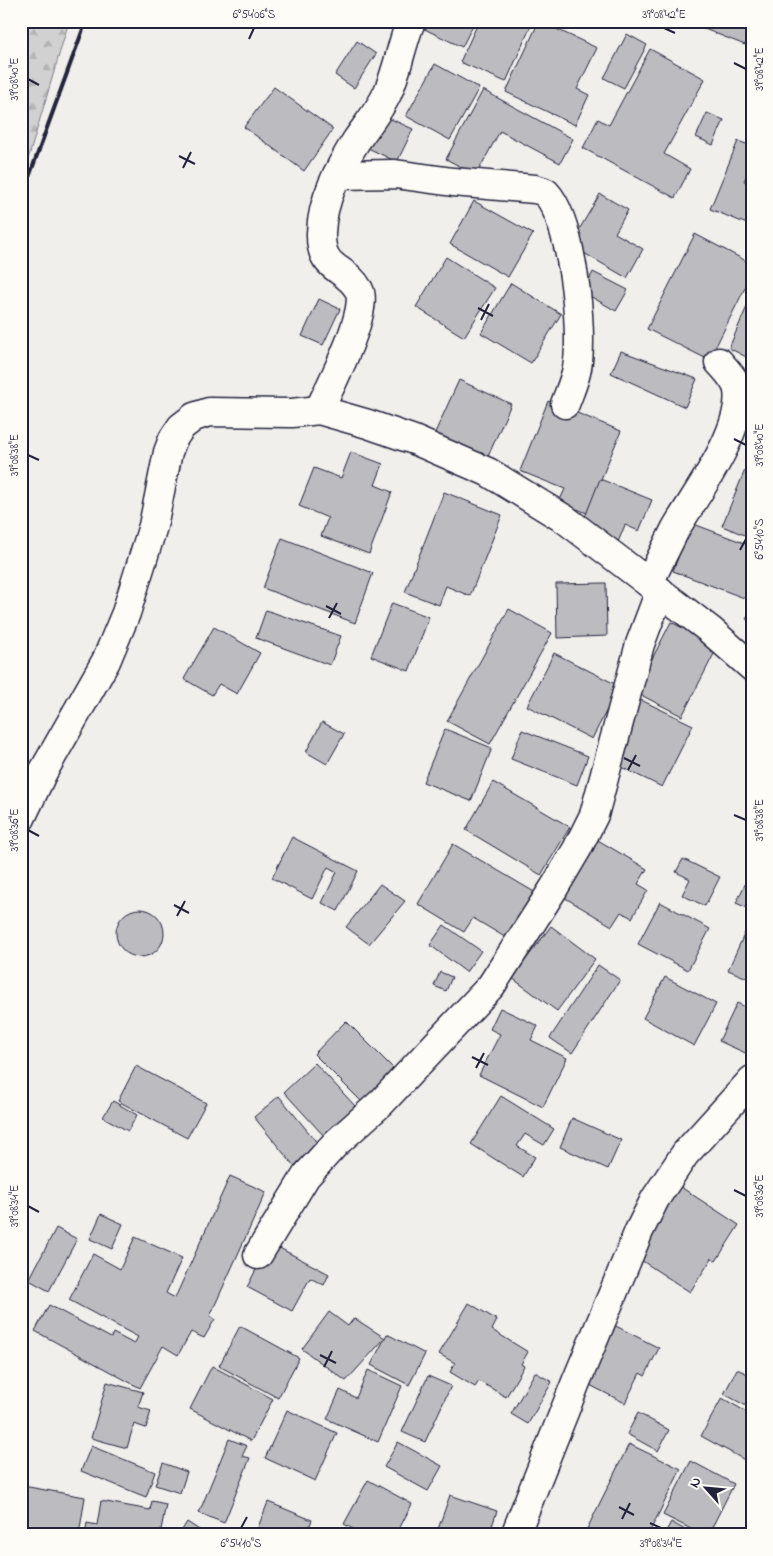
<svg xmlns="http://www.w3.org/2000/svg" width="773" height="1556" font-family="'Indie Flower',sans-serif">
  <defs>
    <pattern id="forest-firs" width="22" height="20" patternUnits="userSpaceOnUse" patternTransform="scale(1.25)"><rect width="22" height="20" fill="#d2d1d1"/><path d="M5 1l3.5 6h-7zM16 11l3.5 6h-7z" fill="#b4b3b4"/></pattern>
  </defs>
  <rect width="100%" height="100%" fill="#f0efec"/>
  <filter id="ink" filterUnits="userSpaceOnUse"><feTurbulence type="fractalNoise" baseFrequency=".02" numOctaves="2"/><feDisplacementMap in="SourceGraphic" scale="10" xChannelSelector="R" yChannelSelector="G"/><feConvolveMatrix kernelMatrix="1 2 1 2 8 2 1 2 1" color-interpolation-filters="sRGB"/></filter>
  <g filter="url(#ink)">
    <path fill="url(#forest-firs)" stroke="#7a7a86" d="M21,21H69L21,183Z"/>
    <g fill="#bcbcc0" stroke="#22223b">
      <path d="M416,21H475L462,47L414,24Z"/>
      <path d="M479,21H533L506,82L460,62Z"/>
      <path d="M539,21L597,48L577,89L589,95L575,125L506,92Z"/>
      <path d="M684,21H752V32L745,45Z"/>
      <path d="M627,34L647,45L624,88L604,78Z"/>
      <path d="M357,41L376,54L354,88L335,75Z"/>
      <path d="M650,49L705,79L664,154L690,169L675,198L583,148L598,119L609,125Z"/>
      <path d="M435,64L479,88L450,140L406,116Z"/>
      <path d="M274,87L333,129L304,171L244,127Z"/>
      <path d="M483,90L573,139L560,163L500,131L476,175L446,159Z"/>
      <path d="M707,113L724,120L713,145L696,137Z"/>
      <path d="M384,116L413,129L397,162L368,148Z"/>
      <path d="M738,141L752,146V163L744,181L752,184V226L710,209Z"/>
      <path d="M600,194L628,210L615,233L643,249L627,278L570,245Z"/>
      <path d="M474,201L533,234L508,277L450,244Z"/>
      <path d="M695,234L752,264V274L709,360L647,329Z"/>
      <path d="M446,257L495,288L464,337L416,307Z"/>
      <path d="M593,272L628,290L616,311L583,292Z"/>
      <path d="M511,283L561,314L531,363L481,333Z"/>
      <path d="M752,295V360L729,348Z"/>
      <path d="M319,299L340,309L323,345L302,336Z"/>
      <path d="M621,351L697,379L685,407L611,373Z"/>
      <path d="M459,380L511,404L486,461L433,437Z"/>
      <path d="M548,401L621,431L587,513L559,502L565,489L520,471Z"/>
      <path d="M351,452L383,464L375,485L392,492L369,554L321,536L328,518L299,506L314,468L341,478Z"/>
      <path d="M745,470L752,472V538L722,526Z"/>
      <path d="M600,479L652,500L639,531L625,525L618,542L581,527Z"/>
      <path d="M444,492L502,515L470,596L446,586L439,605L405,592Z"/>
      <path d="M691,523L752,546V601L673,571Z"/>
      <path d="M282,538L373,573L355,623L263,588Z"/>
      <path d="M606,583L607,636L557,638L556,584Z"/>
      <path d="M392,603L429,617L409,671L371,656Z"/>
      <path d="M509,609L552,633L490,744L447,721Z"/>
      <path d="M266,610L341,636L330,665L256,638Z"/>
      <path d="M752,610V623L746,619Z"/>
      <path d="M671,622L718,646L682,716L635,692Z"/>
      <path d="M214,627L260,653L237,694L219,684L212,695L184,679Z"/>
      <path d="M554,653L619,686L592,739L527,706Z"/>
      <path d="M641,700L693,725L662,787L611,762Z"/>
      <path d="M322,722L344,734L327,764L306,752Z"/>
      <path d="M445,729L492,748L471,801L423,782Z"/>
      <path d="M522,730L588,756L577,785L511,759Z"/>
      <path d="M493,782L570,827L541,875L466,830Z"/>
      <path d="M591,836L647,869L638,884L648,890L632,918L621,912L612,926L562,896Z"/>
      <path d="M292,837L358,871L338,911L322,903L337,872L328,867L312,899L272,878Z"/>
      <path d="M453,844L536,893L508,939L473,918L464,932L418,904Z"/>
      <path d="M683,859L720,877L705,906L682,895L690,879L676,872Z"/>
      <path d="M752,870V910L736,903Z"/>
      <path d="M380,884L405,901L369,944L346,927Z"/>
      <path d="M660,902L710,929L688,970L638,944Z"/>
      <circle cx="140" cy="933" r="24"/>
      <path d="M444,925L481,951L466,972L430,945Z"/>
      <path d="M551,926L595,959L557,1011L512,978Z"/>
      <path d="M748,926L752,927V980L728,970Z"/>
      <path d="M598,965L620,980L572,1053L550,1038Z"/>
      <path d="M440,972L452,977L446,991L434,986Z"/>
      <path d="M665,977L716,1004L694,1046L643,1018Z"/>
      <path d="M737,1003L752,1010V1056L719,1041Z"/>
      <path d="M500,1008L538,1026L531,1040L567,1058L543,1107L479,1075L500,1034L490,1029Z"/>
      <path d="M346,1021L395,1070L363,1103L314,1054Z"/>
      <path d="M315,1063L356,1107L324,1136L284,1092Z"/>
      <path d="M136,1066L206,1103L187,1138L118,1101Z"/>
      <path d="M279,1096L319,1145L294,1166L254,1117Z"/>
      <path d="M501,1096L554,1129L544,1145L525,1134L517,1146L535,1157L523,1177L471,1144Z"/>
      <path d="M113,1101L137,1115L128,1131L103,1117Z"/>
      <path d="M572,1118L621,1140L608,1169L560,1147Z"/>
      <path d="M230,1176L266,1192L210,1316L215,1319L204,1338L191,1332L178,1355L163,1346L140,1388L35,1331L49,1305L111,1338L113,1333L134,1344L138,1337L69,1300L93,1254L120,1269L135,1237L182,1258L166,1293L175,1298Z"/>
      <path d="M676,1184L739,1225L716,1261L712,1258L690,1292L630,1253Z"/>
      <path d="M101,1214L123,1224L112,1249L90,1239Z"/>
      <path d="M56,1228L77,1239L49,1291L29,1280Z"/>
      <path d="M270,1243L329,1274L324,1285L310,1278L292,1311L247,1287Z"/>
      <path d="M469,1303L497,1320L492,1330L528,1352L521,1364L524,1366L506,1397L479,1381L475,1387L450,1372L455,1363L439,1354Z"/>
      <path d="M329,1312L348,1326L354,1318L385,1338L346,1381L302,1349Z"/>
      <path d="M608,1322L659,1348L645,1376L640,1373L625,1403L578,1379Z"/>
      <path d="M240,1326L299,1358L278,1398L219,1366Z"/>
      <path d="M387,1334L425,1354L409,1385L371,1365Z"/>
      <path d="M212,1366L273,1399L251,1441L190,1409Z"/>
      <path d="M737,1369L752,1376V1409L724,1394Z"/>
      <path d="M368,1370L402,1386L378,1442L327,1419L340,1390L356,1398Z"/>
      <path d="M535,1372L552,1382L528,1424L511,1414Z"/>
      <path d="M428,1376L451,1386L425,1442L402,1432Z"/>
      <path d="M107,1382L143,1392L138,1407L151,1411L146,1428L134,1424L127,1448L91,1438Z"/>
      <path d="M722,1398L752,1415V1464L701,1436Z"/>
      <path d="M287,1410L337,1433L315,1481L265,1458Z"/>
      <path d="M638,1413L669,1430L658,1451L627,1434Z"/>
      <path d="M229,1439L247,1446L242,1456L250,1458L224,1523L199,1513Z"/>
      <path d="M398,1442L442,1466L428,1491L384,1467Z"/>
      <path d="M629,1444L681,1469L648,1535H584Z"/>
      <path d="M91,1446L155,1472L146,1497L81,1471Z"/>
      <path d="M691,1461L734,1484L708,1535H703L663,1515Z"/>
      <path d="M163,1463L187,1472L180,1493L155,1485Z"/>
      <path d="M368,1480L412,1504L396,1535H364L344,1524Z"/>
      <path d="M23,1486L85,1497L79,1535H21V1496Z"/>
      <path d="M450,1495L497,1511L489,1535H436Z"/>
      <path d="M101,1501L150,1510L152,1501L166,1504L160,1535H85L87,1523L97,1525Z"/>
      <path d="M268,1502L312,1520L306,1535H255Z"/>
      <path d="M187,1522L207,1535H179Z"/>
      <path d="M671,1522L694,1535H664Z"/>
      <path d="M322,1529L335,1535H320Z"/>
      <path d="M742,1529L752,1534V1535H739Z"/>
    </g>
    <g fill="none" stroke-linecap="round" stroke-linejoin="round">
      <defs>
        <g id="minor">
          <path d="M337,175L395,174L453,182L535,189C539,190 543,191 546,193C572,220 584,331 577,368C575,380 569,393 565,404"/>
          <path d="M319,410C329,389 370,310 359,290C345,265 320,272 321,233C322,200 339,168 356,141C367,125 379,111 387,94C398,70 401,45 411,21"/>
          <path d="M649,583C658,564 667,546 676,528C696,494 744,430 738,390C736,380 726,370 719,362"/>
          <path d="M21,818L43,772L106,661L126,613L153,526L168,452L173,439L181,427L194,417L209,412L292,413L319,410L368,424L414,440L488,472L566,520L616,558L710,630L752,667"/>
          <path d="M258,1255L306,1176L336,1143L382,1102L491,986L554,888L577,849L594,815L640,644L660,591"/>
          <path d="M515,1535L576,1382L639,1231L655,1199L685,1154L752,1080"/>
        </g>
      </defs>
      <use href="#minor" stroke="#22223b" stroke-width="31"/>
      <use href="#minor" stroke="#fdfcf7" stroke-width="28"/>
      <path stroke="#22223b" stroke-width="4" d="M21,199L86,21"/>
    </g>
  </g>
  <path fill="none" stroke="#22223b" stroke-width="2" d="M664,28L675,33M249,39L254,28M734,63L746,69M28,79L39,85M179,156L195,164M183,168L191,152M478,308L493,316M481,320L489,304M734,439L746,445M28,455L39,460M740,550L746,539M326,606L341,614M329,618L337,603M624,758L640,766M628,770L636,755M734,815L746,820M28,830L39,836M174,905L189,913M177,916L185,901M472,1057L488,1065M476,1068L484,1053M734,1190L746,1196M28,1206L39,1212M320,1355L336,1363M324,1367L332,1351M619,1507L634,1515M622,1519L630,1503M650,1523L661,1528M241,1528L247,1517"/>
  <rect width="773" height="1556" fill="none" stroke="#fdfcf7" stroke-width="55"/>
  <g transform="translate(706 1488) rotate(297)" stroke="#fdfcf7" stroke-width="4" paint-order="stroke">
  <path d="M0-4L9 19L0 12L-9 19Z" fill="#22223b"/>
  <text y="-8" font-size="14" font-weight="bold" text-anchor="middle" fill="#22223b">N</text>
  </g>
  <rect x="28" y="28" width="718" height="1500" fill="none" stroke="#22223b" stroke-width="2"/>
  <g font-size="12" text-anchor="middle" fill="#22223b">
    <text x="254" y="18">6°54'06"S</text>
    <text x="664" y="18">39°08'42"E</text>
    <text transform="translate(759 69) rotate(-90)" y="4">39°08'42"E</text>
    <text transform="translate(14 79) rotate(-90)" y="4">39°08'40"E</text>
    <text transform="translate(759 445) rotate(-90)" y="4">39°08'40"E</text>
    <text transform="translate(14 455) rotate(-90)" y="4">39°08'38"E</text>
    <text transform="translate(759 539) rotate(-90)" y="4">6°54'10"S</text>
    <text transform="translate(759 820) rotate(-90)" y="4">39°08'38"E</text>
    <text transform="translate(14 830) rotate(-90)" y="4">39°08'36"E</text>
    <text transform="translate(759 1196) rotate(-90)" y="4">39°08'36"E</text>
    <text transform="translate(14 1206) rotate(-90)" y="4">39°08'34"E</text>
    <text x="241" y="1547">6°54'10"S</text>
    <text x="661" y="1547">39°08'34"E</text>
  </g>
</svg>
